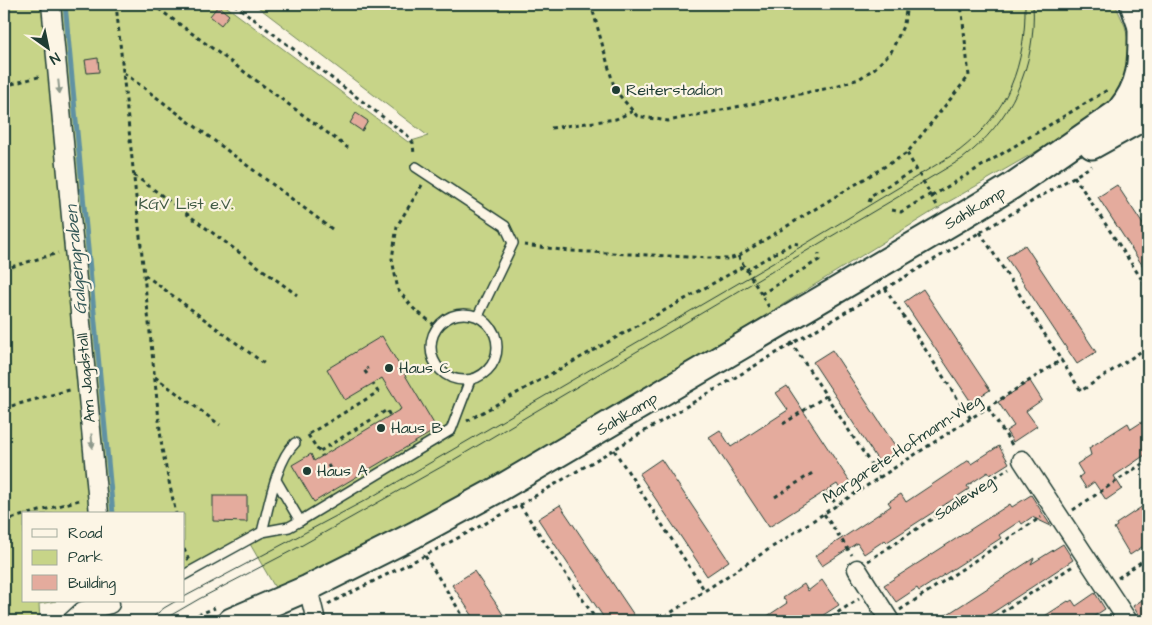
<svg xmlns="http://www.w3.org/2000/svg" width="1152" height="625" font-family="'Architects Daughter',sans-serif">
  <rect width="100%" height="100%" fill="#fcf5e5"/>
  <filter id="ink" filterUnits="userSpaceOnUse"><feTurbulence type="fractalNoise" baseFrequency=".02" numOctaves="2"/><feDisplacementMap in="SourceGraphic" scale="10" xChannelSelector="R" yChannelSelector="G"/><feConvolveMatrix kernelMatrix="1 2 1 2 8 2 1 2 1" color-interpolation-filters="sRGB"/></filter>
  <g filter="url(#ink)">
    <path fill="#c7d488" stroke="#73885e" d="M4,4H223L408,142L428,136L254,4H1115L1125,26L1130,48L1128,78L1109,106L1091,120L943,205L750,325L447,504L277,591L246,537L184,572V514H24V601H56L39,604L40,621H4Z"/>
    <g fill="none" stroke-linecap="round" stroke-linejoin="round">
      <path stroke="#6192a3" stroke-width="5" d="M65,4L113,514"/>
    </g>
    <g fill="#e4ab9d" stroke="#1f3d34">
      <path d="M218,6L229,15L221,25L210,16Z"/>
      <path d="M98,58L99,72L87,73L85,60Z"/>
      <path d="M356,113L368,121L362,131L350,123Z"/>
      <path d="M1117,185L1148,232V274L1098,197Z"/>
      <path d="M1025,245L1096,352L1077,364L1006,257Z"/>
      <path d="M923,289L990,390L971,402L904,302Z"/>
      <path d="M382,336L437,429L314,502L292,465L311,454L314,461L401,409L382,378L345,400L327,369Z"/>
      <path d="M832,350L898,450L879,462L813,362Z"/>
      <path d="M1030,381L1042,400L1026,411L1037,426L1013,442L1006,431L1014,426L998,402Z"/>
      <path d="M787,386L850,482L840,489L837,484L769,527L709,437L720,430L731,447L788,410L776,393Z"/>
      <path d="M1148,418V453L1114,476L1122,489L1106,500L1094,482L1086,488L1079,477L1083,474L1077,464L1091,455L1089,448L1128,423L1131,429Z"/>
      <path d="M999,446L1009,463L990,475L988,472L967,486L969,489L887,542L885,540L864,554L857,543L822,566L815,556L891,506L888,502L901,494L906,502L969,460L971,464Z"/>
      <path d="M661,459L729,561L707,576L639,474Z"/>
      <path d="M1031,495L1051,526L1032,517L1022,524L1020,521L999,535L1001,538L919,591L917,588L896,602L884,585L1010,504L1012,507Z"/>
      <path d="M213,496H247V522L213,521Z"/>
      <path d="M560,505L593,554L638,621H606L538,519Z"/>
      <path d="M1143,506L1148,514V543L1130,555L1114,528L1117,526L1116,524Z"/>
      <path d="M1063,544L1073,560L980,621H937L1034,558L1031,564Z"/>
      <path d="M474,571L497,605L507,621H476L452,585Z"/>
      <path d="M822,580L839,605L814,621H760L787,603L783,598L804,584L808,591Z"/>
      <path d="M1095,593L1105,609L1087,621H1037L1068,601L1069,602L1072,600L1076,606Z"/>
      <path d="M1148,596V621H1142L1133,606Z"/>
    </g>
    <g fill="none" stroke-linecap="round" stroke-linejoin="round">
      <defs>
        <g id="lane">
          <path d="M416,167L505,226L513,243L478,316"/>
          <circle cx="464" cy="347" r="33"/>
          <path d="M300,521L451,430L470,380"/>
          <path d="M262,532L289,527L300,521L276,480"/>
          <path d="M184,575L262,532C269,506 276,461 295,443"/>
        </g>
        <g id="street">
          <path d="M51,4L99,514"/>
          <path d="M1022,460L1128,621"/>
          <path d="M857,569L890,621"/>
          <path d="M308,588L316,621"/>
          <path d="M72,621L83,611L110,604L109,601"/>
        </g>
        <g id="secondary">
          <path d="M1133,4L1146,41"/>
          <path d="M1120,110C1143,82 1141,59 1141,25"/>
          <path d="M1092,146L1148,115"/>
          <path d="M231,621L308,588L414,535L497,490L961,217L1012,186L1117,113L1148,95"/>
        </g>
      </defs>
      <use href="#lane" stroke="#1f3d34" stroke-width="12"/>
      <use href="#street" stroke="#1f3d34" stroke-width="21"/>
      <use href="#secondary" stroke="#1f3d34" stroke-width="29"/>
      <g stroke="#1f3d34" stroke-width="3" stroke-dasharray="4 4" stroke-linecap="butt">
        <path d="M116,4L162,449L176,514"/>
        <path d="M152,4L348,148"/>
        <path d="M234,4L408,136L413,143L414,155"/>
        <path d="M591,4L615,90L637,116L668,121L829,88L859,79L875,68L891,52L904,24L907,4"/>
        <path d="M124,73L332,229"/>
        <path d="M4,86L42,76"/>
        <path d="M551,128L616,119L633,111"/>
        <path d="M907,153L939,209"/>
        <path d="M134,175L297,295"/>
        <path d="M1074,176L1148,289"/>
        <path d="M422,185L397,226L392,259L398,290L414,309L437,327"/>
        <path d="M932,196L1109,89"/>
        <path d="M869,202L872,195L916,169"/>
        <path d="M892,210L901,212L931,194"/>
        <path d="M980,232L1061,360"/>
        <path d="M524,245L570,251L729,259L738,256L907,153L969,76L961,4"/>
        <path d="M738,256L769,307"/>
        <path d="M4,269L58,253"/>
        <path d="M746,270L793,243L798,244"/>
        <path d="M145,275L266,365"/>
        <path d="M885,288L971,419"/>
        <path d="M761,294L819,260V253"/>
        <path d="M791,342L880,478"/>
        <path d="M367,374L364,370L368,368"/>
        <path d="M155,377L220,425"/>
        <path d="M4,408L73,389"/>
        <path d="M988,408L1014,448"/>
        <path d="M467,421L744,266"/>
        <path d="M783,424L826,396"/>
        <path d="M396,425L400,432L406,429"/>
        <path d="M309,434L378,392L373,384"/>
        <path d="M308,435L322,456"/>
        <path d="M614,450L705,591"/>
        <path d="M320,451L387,410L390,416"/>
        <path d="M328,465L332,472L338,469"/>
        <path d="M828,492L837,506"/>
        <path d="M775,497L814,472"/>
        <path d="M520,505L597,621"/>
        <path d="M1073,510L1148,460"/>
        <path d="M29,514L83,499"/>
        <path d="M824,514L852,555"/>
        <path d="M4,521L24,515"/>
        <path d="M184,549L189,561"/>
        <path d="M425,556L466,621"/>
        <path d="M868,561L1009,468"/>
        <path d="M1118,578L1148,557"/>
        <path d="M328,604L424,556L520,505L1092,166"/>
        <path d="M900,610L1041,517"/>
        <path d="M183,621L215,608"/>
        <path d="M289,621L300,617"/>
        <path d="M658,621L1061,360L1081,391L1148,347"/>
        <path d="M824,621L859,599"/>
        <path d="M988,621L1073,566"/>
        <path d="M1097,621L1106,616"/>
      </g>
      <use href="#lane" stroke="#fcf5e5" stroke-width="9"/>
      <use href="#street" stroke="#fcf5e5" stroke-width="18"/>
      <use href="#secondary" stroke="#fcf5e5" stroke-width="25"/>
      <g stroke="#1f3d34" stroke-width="1">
        <path d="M184,597L368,499L797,249L959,151C1008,113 1026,65 1025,4"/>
        <path d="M148,621L164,608L176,601"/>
        <path d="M161,621L199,599L297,548L450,462L962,159C1011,122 1037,65 1033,4"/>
      </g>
    </g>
    <defs><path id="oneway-solid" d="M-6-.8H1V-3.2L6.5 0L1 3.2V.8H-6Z" transform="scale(1.25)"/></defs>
    <g fill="#8e998c">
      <use href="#oneway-solid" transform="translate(59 87) rotate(84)"/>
      <use href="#oneway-solid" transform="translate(92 441) rotate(85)"/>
    </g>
  </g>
  <g fill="#1f3d34" stroke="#fcf5e5" stroke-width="2">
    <circle cx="616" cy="90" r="5"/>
    <circle cx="389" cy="368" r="5"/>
    <circle cx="381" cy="428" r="5"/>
    <circle cx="307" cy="471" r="5"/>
  </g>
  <g text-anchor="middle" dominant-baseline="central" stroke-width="4.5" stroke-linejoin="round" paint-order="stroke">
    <g font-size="16" fill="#1f3d34" stroke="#fcf5e5" text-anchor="start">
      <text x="626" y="90">Reiterstadion</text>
      <text x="399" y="368">Haus C</text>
      <text x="391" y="428">Haus B</text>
      <text x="317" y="471">Haus A</text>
    </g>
    <g font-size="16" fill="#415b45" stroke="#fcf5e5">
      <text x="186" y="204">KGV List e.V.</text>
    </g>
    <g font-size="16" fill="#1f3d34" stroke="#fcf5e5">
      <text transform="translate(975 208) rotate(-31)">Sahlkamp</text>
      <text transform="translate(86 378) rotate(-95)">Am Jagdstall</text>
      <text transform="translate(627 414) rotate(-31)">Sahlkamp</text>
      <text transform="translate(902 449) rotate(-33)">Margarete-Hofmann-Weg</text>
      <text transform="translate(964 498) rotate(-33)">Saaleweg</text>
    </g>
    <g font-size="18" font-style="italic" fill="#355959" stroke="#fcf5e5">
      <text transform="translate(76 260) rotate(-95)">Galgengraben</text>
    </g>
  </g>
  <rect width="1152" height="625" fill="none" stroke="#fcf5e5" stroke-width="20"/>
  <rect x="10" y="10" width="1132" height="605" fill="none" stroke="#1f3d34" stroke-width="2" filter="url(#ink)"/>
  <rect x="22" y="512" width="162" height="90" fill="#fcf5e5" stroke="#a4ab9e"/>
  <rect x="32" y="529" width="25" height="8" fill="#fcf5e5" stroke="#a4ab9e"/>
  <text x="68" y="538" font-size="15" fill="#1f3d34">Road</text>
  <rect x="32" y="550" width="25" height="15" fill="#c7d488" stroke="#a4ab9e"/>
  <text x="68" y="562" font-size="15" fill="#1f3d34">Park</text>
  <rect x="32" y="575" width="25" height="15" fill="#e4ab9d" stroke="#a4ab9e"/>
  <text x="68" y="588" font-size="15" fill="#1f3d34">Building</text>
  <g transform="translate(48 48) rotate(147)" stroke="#fcf5e5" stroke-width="4" paint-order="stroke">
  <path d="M0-4L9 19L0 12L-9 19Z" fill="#1f3d34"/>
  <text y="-8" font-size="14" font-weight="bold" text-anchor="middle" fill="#1f3d34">N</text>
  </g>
</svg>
